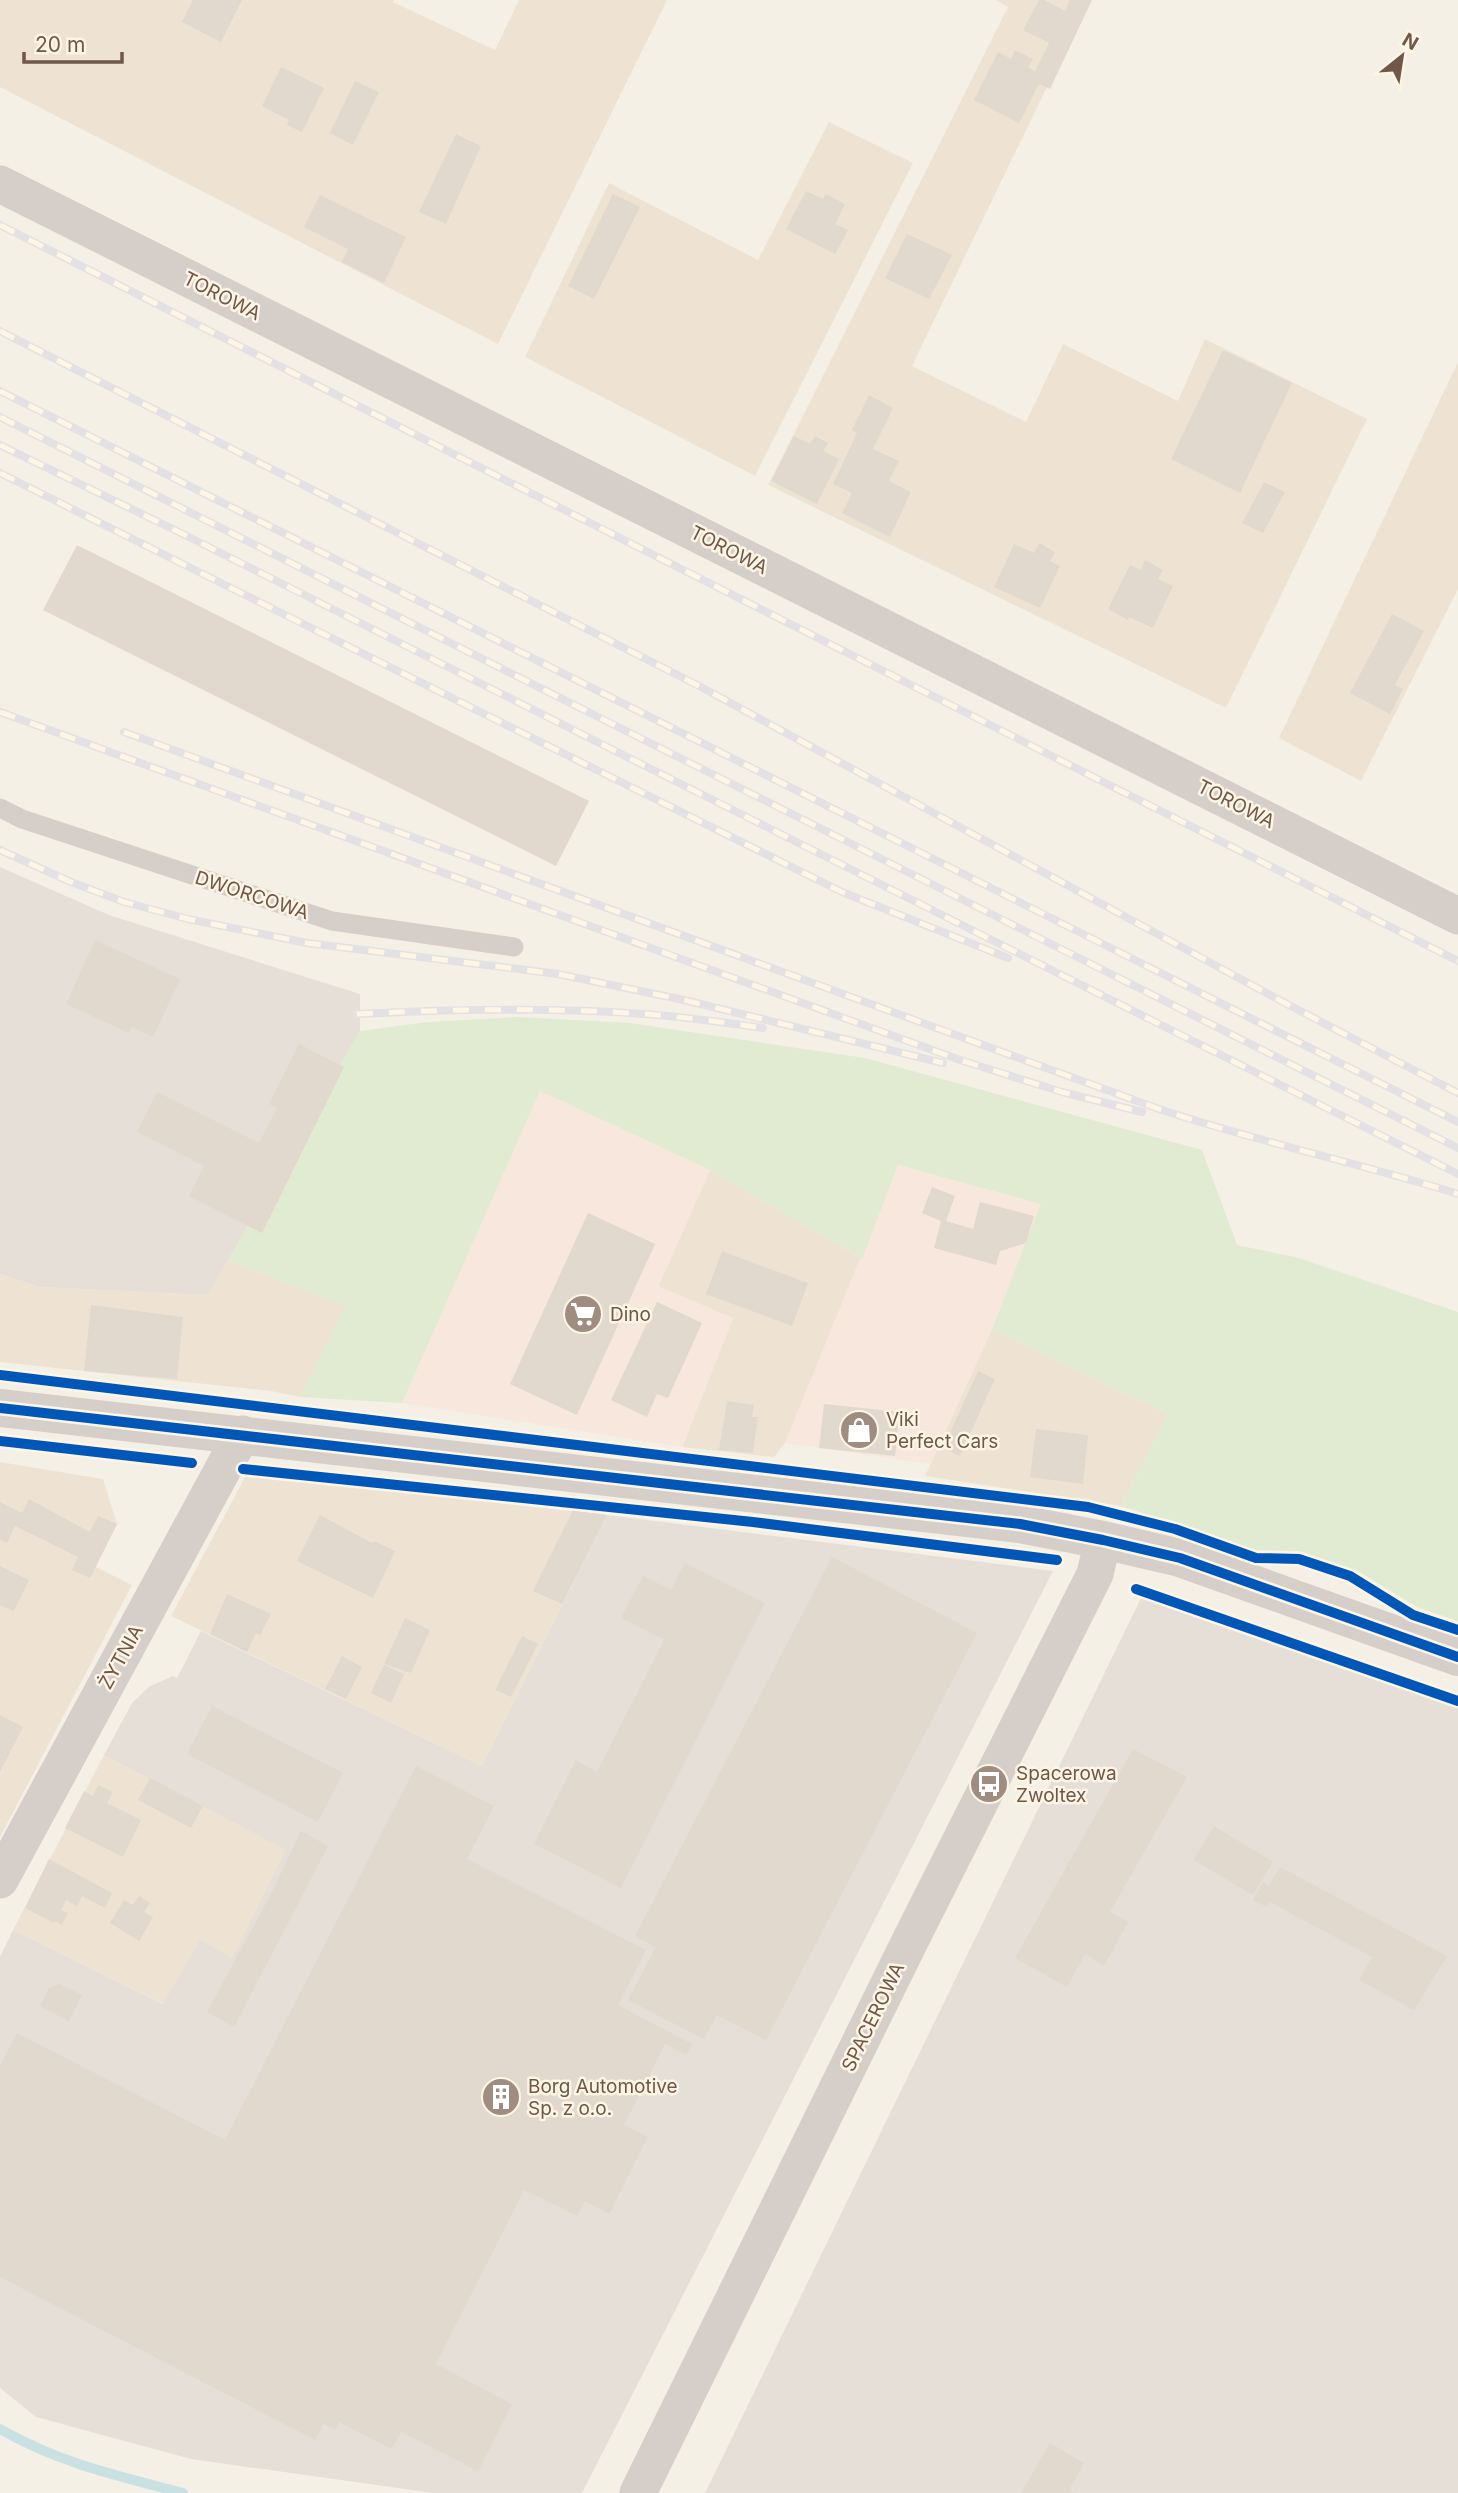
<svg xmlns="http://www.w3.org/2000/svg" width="1458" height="2493" font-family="Inter,sans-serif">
  <rect width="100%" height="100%" fill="#f5f0e6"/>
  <g fill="#eee3d3">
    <path d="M0,0H394L393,2L495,50L519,0H667L498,344L0,87Z"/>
    <path d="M996,0H1089L912,366L1026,422L1063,344L1178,401L1205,339L1367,419L1226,708L768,485L1008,7Z"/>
    <path d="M829,122L913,163L755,476L525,357L609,183L758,260Z"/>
    <path d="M1458,362V589L1361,781L1279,738Z"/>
    <path d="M710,1170L862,1259L785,1443L774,1457L682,1447L733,1318L658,1287Z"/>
    <path d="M228,1260L346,1306L300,1397L271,1391L0,1362V1274L39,1287L208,1295Z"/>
    <path d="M992,1329L1168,1414L1121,1506L925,1476Z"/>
    <path d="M0,1462L103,1479L117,1524L96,1567L132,1585L0,1837Z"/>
    <path d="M246,1475L607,1515L482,1766L171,1616Z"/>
    <path d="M104,1755L287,1850L232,1959L200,1941L164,2004L13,1930Z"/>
  </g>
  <g fill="#f8e7dc">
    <path d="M540,1091L710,1170L658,1286L733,1318L682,1447L402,1403Z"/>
    <path d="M898,1165L1042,1204L992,1329L930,1464L785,1443Z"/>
  </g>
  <g fill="#e6dfd7">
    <path d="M0,867L109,915L360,994V1031L208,1295L39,1287L0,1274Z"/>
    <path d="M607,1515L1053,1571L582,2493H433L191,2459L36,2417L0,2388V1957L13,1930L163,2004L200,1940L232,1958L286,1850L104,1755L132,1703L150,1686L173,1676L177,1678L201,1631L482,1766Z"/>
    <path d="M1142,1596L1458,1708V2493H705Z"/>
  </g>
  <path fill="#e0ebd1" d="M519,1017L630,1023L865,1058L1202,1150L1237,1245L1299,1258L1458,1312V1621L1417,1607L1358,1571L1300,1551L1256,1550L1121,1506L1168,1414L992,1329L1041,1204L898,1165L862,1259L710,1170L540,1091L402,1403L300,1397L345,1306L228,1260L360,1031L428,1022Z"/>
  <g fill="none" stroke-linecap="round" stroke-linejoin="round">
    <path stroke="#c9e1e3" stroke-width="10" d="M0,2429C59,2463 118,2476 183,2493"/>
  </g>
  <g fill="#e1d8ce">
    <path d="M193,0H242L221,42L182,22Z"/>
    <path d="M1039,0H1044L1065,11L1070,0H1092L1050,89L1039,84L1019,123L974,100L998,52L1011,59L1015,50L1033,59L1028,67L1035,71L1049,43L1023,30Z"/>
    <path d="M281,67L324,88L302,132L287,125L289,120L262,106Z"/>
    <path d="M355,81L379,92L353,145L330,133Z"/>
    <path d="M456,134L481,146L446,224L419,212Z"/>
    <path d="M806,191L823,199L826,194L845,204L835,224L848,230L835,254L786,229Z"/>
    <path d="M613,194L640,207L594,299L568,286Z"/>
    <path d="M320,195L406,237L384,283L342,262L348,249L304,227Z"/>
    <path d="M907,234L952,255L929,299L885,278Z"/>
    <path d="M1223,350L1292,383L1240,493L1171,459Z"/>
    <path d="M869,395L893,408L873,449L899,461L889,481L911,492L890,537L842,513L852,493L833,484L857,433L852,430Z"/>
    <path d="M794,436L810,444L815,436L828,443L823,451L839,459L817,504L771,481Z"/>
    <path d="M1264,482L1285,492L1263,533L1242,523Z"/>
    <path d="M1039,543L1055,552L1050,561L1060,566L1040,608L994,587L1014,544L1034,553Z"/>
    <path d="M77,545L589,801L556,866L43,610Z"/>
    <path d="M1145,560L1163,570L1158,579L1173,586L1153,628L1129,617L1128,620L1108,609L1130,565L1141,570Z"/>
    <path d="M1392,614L1424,631L1395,685L1403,689L1390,714L1350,693Z"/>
    <path d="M95,940L180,979L153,1037L132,1027L129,1033L66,1004Z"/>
    <path d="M299,1044L344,1067L262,1233L189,1196L204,1166L137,1132L157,1092L259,1143L277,1108L269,1104Z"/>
    <path d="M932,1187L955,1196L946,1221L973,1229L980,1202L1034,1216L1026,1243L1000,1251L996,1265L934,1248L941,1221L922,1213Z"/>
    <path d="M588,1213L655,1244L577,1415L510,1384Z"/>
    <path d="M722,1251L808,1283L792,1326L706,1294Z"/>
    <path d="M657,1302L702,1323L668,1398L657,1394L647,1417L611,1400Z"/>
    <path d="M91,1305L183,1317L177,1379L84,1371Z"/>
    <path d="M978,1371L995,1379L960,1456L943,1448Z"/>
    <path d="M727,1401L754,1405L752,1417H758L753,1453L719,1450Z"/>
    <path d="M824,1404L900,1412L895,1456L819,1448Z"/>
    <path d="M1036,1429L1088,1435L1083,1484L1030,1477Z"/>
    <path d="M29,1499L90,1532L98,1516L117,1524L90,1578L72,1570L78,1557L15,1526L7,1543L0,1540V1502L22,1513Z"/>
    <path d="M573,1510L607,1515L562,1604L533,1591Z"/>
    <path d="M320,1515L372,1543L374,1541L395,1551L373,1598L297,1561Z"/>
    <path d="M832,1557L977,1633L766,2040L717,2015L704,2039L628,2000L656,1947L635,1936Z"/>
    <path d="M685,1563L765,1603L621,1888L534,1844L576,1760L597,1772L664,1640L621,1618L643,1576L671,1590Z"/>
    <path d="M0,1566L29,1580L14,1611L0,1605Z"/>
    <path d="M227,1594L271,1614L260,1635L256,1633L247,1652L210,1634Z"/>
    <path d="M405,1618L430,1630L411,1673L384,1664Z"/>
    <path d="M522,1636L538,1644L511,1697L495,1690Z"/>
    <path d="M342,1656L362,1667L346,1699L325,1689Z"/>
    <path d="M384,1665L404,1674L391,1703L371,1693Z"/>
    <path d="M212,1706L343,1773L318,1822L187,1754Z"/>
    <path d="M0,1715L23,1727L0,1772Z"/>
    <path d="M1133,1749L1187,1777L1110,1912L1128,1922L1104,1966L1085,1954L1067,1987L1015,1958Z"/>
    <path d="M416,1766L494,1806L467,1859L646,1950L618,2005L692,2044L686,2055L665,2044L624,2125L648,2137L609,2214L585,2201L577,2216L524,2190L436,2364L512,2404L478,2471L401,2432L391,2449L339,2422L335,2430L324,2424L315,2440L0,2277V2066L17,2033L225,2140Z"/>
    <path d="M150,1778L203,1806L191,1828L138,1800Z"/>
    <path d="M98,1785L113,1792L107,1803L141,1820L123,1857L65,1828L84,1791L93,1796Z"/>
    <path d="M1214,1826L1273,1862L1253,1895L1194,1860Z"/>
    <path d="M301,1831L328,1846L234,2027L207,2012L270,1896Z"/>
    <path d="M49,1859L112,1893L105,1908L82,1896L77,1906L66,1900L61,1910L68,1913L62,1925L55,1921L54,1923L25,1908Z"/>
    <path d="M1280,1867L1447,1956L1414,2010L1359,1980L1372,1957L1270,1902L1267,1907L1253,1900L1263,1882L1269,1885Z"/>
    <path d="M139,1896L150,1903L144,1912L153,1917L139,1941L110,1923L124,1900L133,1905Z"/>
    <path d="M59,1984L82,1995L69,2021L40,2006L49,1988Z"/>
    <path d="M1050,2443L1084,2463L1069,2490L1074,2493H1021Z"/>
  </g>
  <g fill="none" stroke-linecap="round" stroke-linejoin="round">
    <path stroke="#d6cfc9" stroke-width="19" d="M0,808L22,819L332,921L514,947"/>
    <g stroke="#d6cfc9" stroke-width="37">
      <path d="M0,184L1458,916"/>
      <path d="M0,1880L242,1434"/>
      <path d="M638,2493L911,1939L1095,1574L1103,1540"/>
    </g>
    <path stroke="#d6cfc9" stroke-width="38" d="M0,1408L1020,1524L1103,1540L1180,1558L1458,1657"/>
    <defs>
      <g id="rail">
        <path d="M0,225L1458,961"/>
        <path d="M0,331L701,687L1285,1003L1458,1093"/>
        <path d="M0,391L1458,1122"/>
        <path d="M0,417L1458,1148"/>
        <path d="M0,445L183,534L1458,1174"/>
        <path d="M0,473L842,892L1008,958"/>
        <path d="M0,712L960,1060L1062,1092L1142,1112"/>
        <path d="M124,732L1159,1109C1258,1142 1359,1163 1458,1194"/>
        <path d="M0,850L71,882L124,902L188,919L307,943L558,974L684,1000L943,1063"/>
        <path d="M357,1014C456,1009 557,1007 657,1015C692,1018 728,1023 763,1028"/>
      </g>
    </defs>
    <use href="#rail" stroke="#e3e1e3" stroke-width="8"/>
    <use href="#rail" stroke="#fef5e5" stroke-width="5" stroke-dasharray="16" stroke-linecap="butt"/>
    <defs>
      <g id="cycleway">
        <path d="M0,1375L1088,1507L1175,1529L1256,1558L1299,1559L1350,1576L1413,1615L1458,1630"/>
        <path d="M0,1408L1020,1524L1103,1540L1180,1558L1458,1657"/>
        <path d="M0,1441L192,1463"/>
        <path d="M243,1469L753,1522L1057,1560"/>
        <path d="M1136,1589L1458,1701"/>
      </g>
    </defs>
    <use href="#cycleway" stroke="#fef5e5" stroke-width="15"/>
    <use href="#cycleway" stroke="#0057b8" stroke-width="10"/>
  </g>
  <defs>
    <symbol id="supermarket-disc" viewBox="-11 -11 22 22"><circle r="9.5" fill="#9e8d80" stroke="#fef5e5"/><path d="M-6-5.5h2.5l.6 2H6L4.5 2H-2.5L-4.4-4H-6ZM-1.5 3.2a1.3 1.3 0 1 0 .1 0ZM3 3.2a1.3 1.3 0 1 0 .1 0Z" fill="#fff"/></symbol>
    <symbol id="shop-disc" viewBox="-11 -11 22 22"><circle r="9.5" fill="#9e8d80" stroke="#fef5e5"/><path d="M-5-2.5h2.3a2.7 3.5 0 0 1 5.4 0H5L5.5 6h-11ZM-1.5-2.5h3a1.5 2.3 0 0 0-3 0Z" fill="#fff"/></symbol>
    <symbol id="bus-disc" viewBox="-11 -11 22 22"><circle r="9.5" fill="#9e8d80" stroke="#fef5e5"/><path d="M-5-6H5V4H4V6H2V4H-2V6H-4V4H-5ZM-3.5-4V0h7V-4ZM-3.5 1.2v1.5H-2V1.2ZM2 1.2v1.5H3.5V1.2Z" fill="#fff"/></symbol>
    <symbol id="building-disc" viewBox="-11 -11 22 22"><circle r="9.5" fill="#9e8d80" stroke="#fef5e5"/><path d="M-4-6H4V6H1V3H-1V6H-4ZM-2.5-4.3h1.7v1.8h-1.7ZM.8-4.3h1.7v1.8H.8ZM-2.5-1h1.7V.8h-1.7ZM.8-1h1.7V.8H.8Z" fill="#fff"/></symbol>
  </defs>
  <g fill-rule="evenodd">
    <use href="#supermarket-disc" x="561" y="1292" width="44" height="44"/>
    <use href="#shop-disc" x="837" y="1408" width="44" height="44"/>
    <use href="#bus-disc" x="967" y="1762" width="44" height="44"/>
    <use href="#building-disc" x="479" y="2075" width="44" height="44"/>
  </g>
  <g text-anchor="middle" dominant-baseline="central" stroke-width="5" stroke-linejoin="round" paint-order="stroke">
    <g font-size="19" fill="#6f5849" stroke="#fef5e5">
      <text transform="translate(222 296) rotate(27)">TOROWA</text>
      <text transform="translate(729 550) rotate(27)">TOROWA</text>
      <text transform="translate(1236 804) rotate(27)">TOROWA</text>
      <text transform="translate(252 895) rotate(18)">DWORCOWA</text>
      <text transform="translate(121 1657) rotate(-61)">ŻYTNIA</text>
      <text transform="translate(873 2017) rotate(-64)">SPACEROWA</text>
    </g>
    <g font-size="19" fill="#6f5849" stroke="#fef5e5" text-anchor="start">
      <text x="610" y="1314">Dino</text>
      <text x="886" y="1419">Viki<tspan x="886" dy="22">Perfect Cars</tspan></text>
      <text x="1016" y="1773">Spacerowa<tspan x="1016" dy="22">Zwoltex</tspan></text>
      <text x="528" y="2086">Borg Automotive<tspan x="528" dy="22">Sp. z o.o.</tspan></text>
    </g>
  </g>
  <g transform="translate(1402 56) rotate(30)" stroke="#fef5e5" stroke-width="5" paint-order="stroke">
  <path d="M0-5L12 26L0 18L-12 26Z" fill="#6f5849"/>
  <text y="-10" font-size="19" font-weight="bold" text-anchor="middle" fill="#6f5849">N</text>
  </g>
  <path d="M24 52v10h98v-10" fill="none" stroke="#6f5849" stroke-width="3.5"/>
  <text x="35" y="52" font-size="21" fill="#6f5849" stroke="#fef5e5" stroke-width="5" paint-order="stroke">20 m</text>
</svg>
